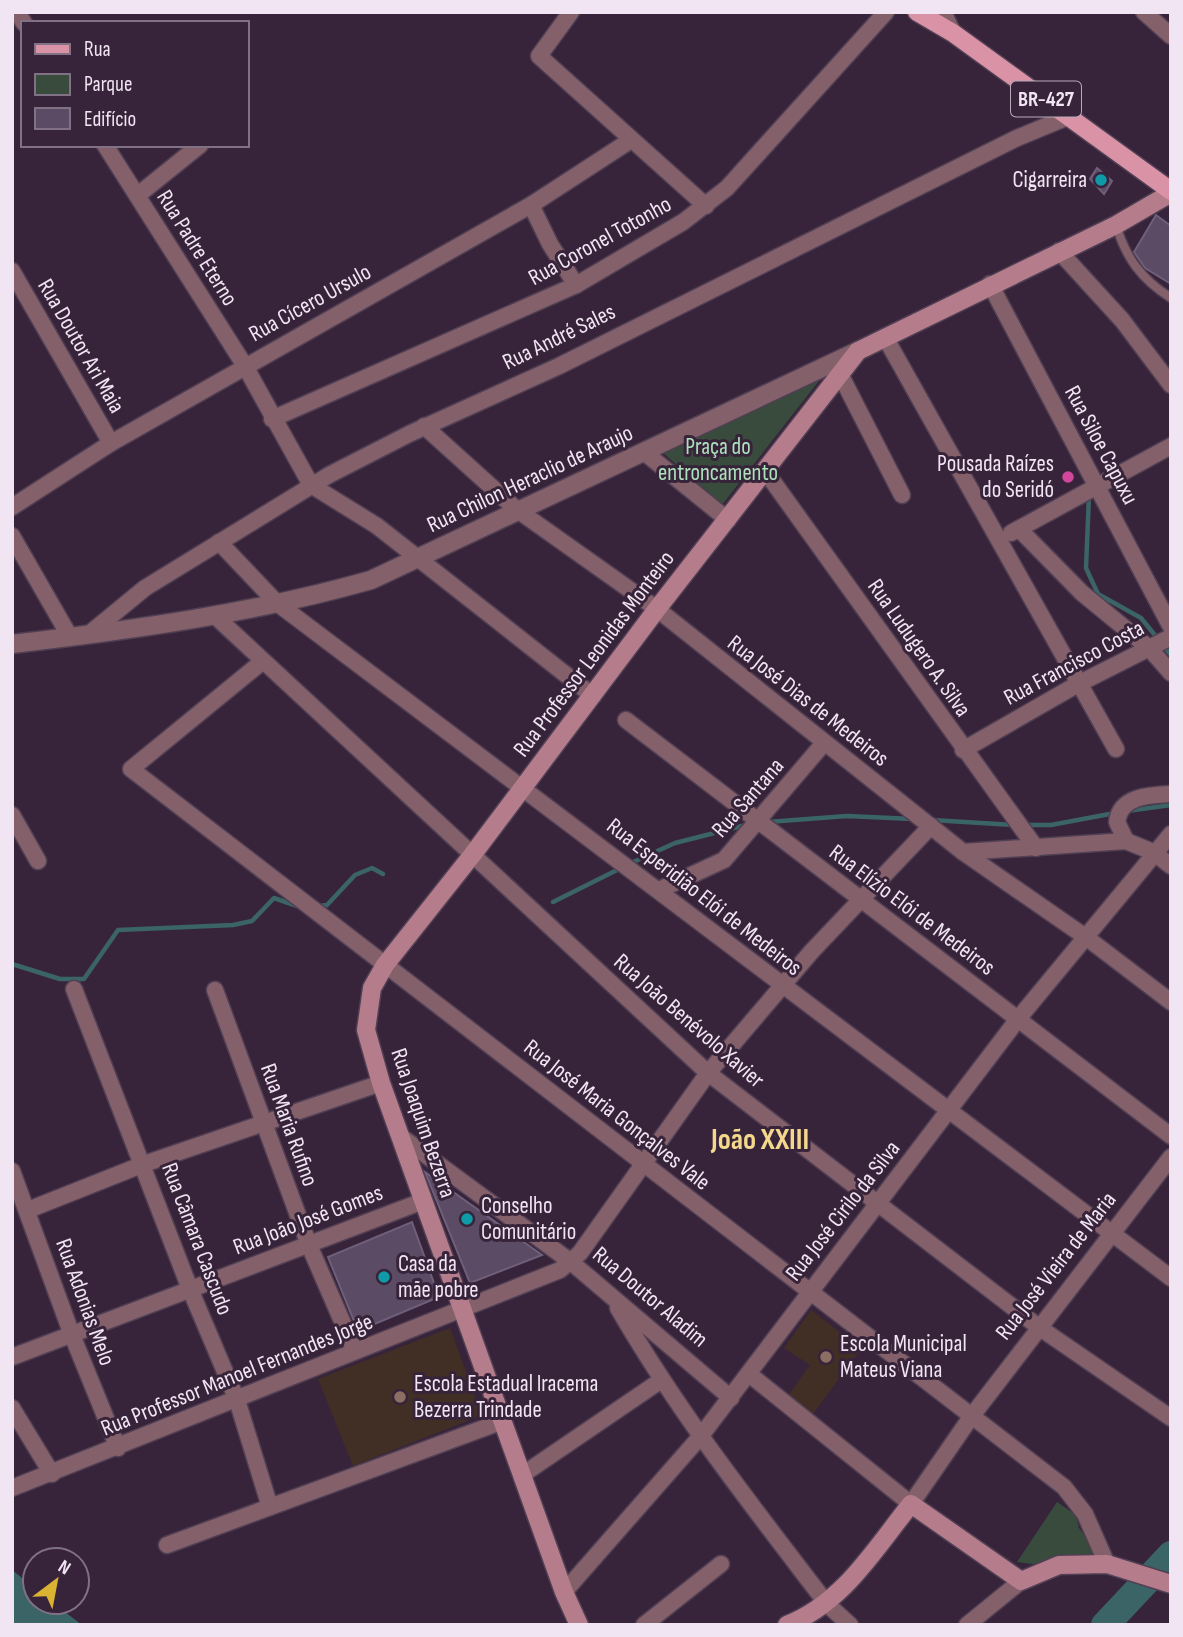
<svg xmlns="http://www.w3.org/2000/svg" width="1183" height="1637" font-family="'Sofia Sans Condensed',sans-serif">
  <rect width="100%" height="100%" fill="#37243a"/>
  <g fill="#412f26">
    <path d="M811,1310L861,1349L813,1414L788,1396L810,1365L784,1348Z"/>
    <path d="M450,1328L482,1415L353,1466L318,1379Z"/>
  </g>
  <g fill="#384b3d">
    <path d="M822,377L722,505L662,452Z"/>
    <path d="M1057,1502L1076,1515L1079,1528L1102,1559L1039,1565L1017,1562Z"/>
  </g>
  <path fill="#3b6466" d="M12,1570L35,1588V1602H52L82,1625H12Z"/>
  <g fill="none" stroke-linecap="round" stroke-linejoin="round">
    <g stroke="#3b6466" stroke-width="4.5">
      <path d="M1089,495L1086,568L1098,594L1141,618L1171,655"/>
      <path d="M1127,811L1171,805"/>
      <path d="M932,820L1014,825"/>
      <path d="M768,822L847,816L913,819"/>
      <path d="M1023,825H1051L1115,813"/>
      <path d="M629,864L675,843L746,825"/>
      <path d="M553,902L621,868"/>
      <path d="M319,906L327,905L355,875L372,868L383,874"/>
      <path d="M12,964L60,979H84L118,930L233,925L252,921L274,898L300,907"/>
    </g>
    <path stroke="#3b6466" stroke-width="28" d="M1105,1625L1171,1555"/>
  </g>
  <g fill="#5b4b65" stroke="#6f5f7a" stroke-width="2">
    <path d="M1097,168L1112,181L1104,194L1090,179Z"/>
    <path d="M1156,215L1171,226V284L1145,268L1134,252Z"/>
    <path d="M425,1172L542,1255L470,1283Z"/>
    <path d="M412,1222L439,1297L358,1331L328,1257Z"/>
  </g>
  <g fill="none" stroke-linecap="round" stroke-linejoin="round">
    <defs>
      <path id="service" d="M1116,225C1126,258 1141,279 1171,298"/>
      <g id="minor">
        <path d="M17,12L24,23"/>
        <path d="M571,12L539,56L706,206"/>
        <path d="M943,12L953,33"/>
        <path d="M1144,12L1171,36"/>
        <path d="M105,145L245,366L311,485L377,526L593,696"/>
        <path d="M138,195L200,145"/>
        <path d="M531,205L550,244L576,285"/>
        <path d="M1059,251L1122,320L1171,385"/>
        <path d="M12,271L111,443"/>
        <path d="M990,284L1171,627"/>
        <path d="M885,337L1116,749"/>
        <path d="M840,374L902,495"/>
        <path d="M272,419L576,285L683,222L727,188L886,12"/>
        <path d="M424,426L516,509L657,609L963,852L1087,938L1171,1002"/>
        <path d="M644,452L728,520"/>
        <path d="M766,472L1036,848"/>
        <path d="M12,507L111,443L531,205L631,140"/>
        <path d="M1019,529L1082,593L1149,648L1171,673"/>
        <path d="M1011,533L1171,446"/>
        <path d="M12,536L70,637"/>
        <path d="M219,542L277,603L1171,1278"/>
        <path d="M214,615L708,1073L1040,1328L1171,1418"/>
        <path d="M89,634L145,588L329,475L409,434L559,366L1017,138L1070,116"/>
        <path d="M263,661L131,769L1064,1487L1085,1514L1107,1564"/>
        <path d="M626,720L1171,1136"/>
        <path d="M963,750L1078,684L1171,637"/>
        <path d="M12,815L38,861"/>
        <path d="M1126,841L1117,822C1120,796 1149,795 1171,794"/>
        <path d="M963,852L1126,841L1153,852L1171,866"/>
        <path d="M659,890L724,860L824,743"/>
        <path d="M74,989L190,1289L237,1400L270,1507"/>
        <path d="M215,990L309,1245L355,1351"/>
        <path d="M400,1136L571,1262L731,1398"/>
        <path d="M12,1171L72,1335L118,1448"/>
        <path d="M28,1210L144,1164L381,1083"/>
        <path d="M618,1308C680,1415 753,1507 827,1604L850,1625"/>
        <path d="M12,1357L423,1201"/>
        <path d="M749,1374L911,1504L971,1417L1171,1157"/>
        <path d="M12,1408L52,1474"/>
        <path d="M522,1475L660,1381"/>
        <path d="M12,1488L560,1270L580,1253L708,1073L812,951L931,826"/>
        <path d="M167,1545L503,1421"/>
        <path d="M564,1592L700,1437L1018,1019L1171,834"/>
        <path d="M644,1625L721,1564"/>
        <path d="M967,1625L1021,1581"/>
      </g>
      <path id="tertiary" d="M12,644C132,630 255,613 371,580L858,351"/>
      <g id="secondary">
        <path d="M579,1625L564,1592L381,1083L366,1030L372,988L385,965L473,854L657,609L858,351L1116,225L1171,193"/>
        <path d="M787,1625C843,1603 874,1550 911,1504L1021,1581L1059,1565L1107,1564L1171,1584"/>
      </g>
      <path id="primary" d="M917,12L953,33L1171,191"/>
    </defs>
    <use href="#service" stroke="#513f54" stroke-width="11"/>
    <use href="#minor" stroke="#513f54" stroke-width="19"/>
    <use href="#tertiary" stroke="#513f54" stroke-width="21"/>
    <use href="#secondary" stroke="#513f54" stroke-width="21"/>
    <use href="#primary" stroke="#513f54" stroke-width="21"/>
    <use href="#service" stroke="#84616a" stroke-width="8"/>
    <use href="#minor" stroke="#84616a" stroke-width="16"/>
    <use href="#tertiary" stroke="#84616a" stroke-width="18"/>
    <use href="#secondary" stroke="#b57d8c" stroke-width="18"/>
    <use href="#primary" stroke="#da93a6" stroke-width="18"/>
  </g>
  <g fill="#0f9aa8" stroke="#37243a" stroke-width="2.5">
    <circle cx="1101" cy="180" r="7"/>
    <circle cx="467" cy="1219" r="7"/>
    <circle cx="384" cy="1277" r="7"/>
  </g>
  <circle fill="#d1479c" stroke="#37243a" stroke-width="2.5" cx="1068" cy="477" r="7"/>
  <g fill="#8d6e63" stroke="#37243a" stroke-width="2.5">
    <circle cx="826" cy="1357" r="7"/>
    <circle cx="400" cy="1397" r="7"/>
  </g>
  <g text-anchor="middle" dominant-baseline="central" stroke-width="6" stroke-linejoin="round" paint-order="stroke">
    <rect fill="#37243a" stroke="#b9aabc" stroke-width="2" x="1011" y="81.5" width="70" height="35" rx="5"/>
    <g font-size="21" font-weight="bold" fill="#f1e4f3">
      <text x="1046" y="99">BR-427</text>
    </g>
    <g font-size="23" fill="#f1e4f3" stroke="#37243a" text-anchor="start">
      <text x="1087" y="180" text-anchor="end">Cigarreira</text>
      <text x="1054" y="464" text-anchor="end">Pousada Raízes<tspan x="1054" dy="26">do Seridó</tspan></text>
      <text x="481" y="1206">Conselho<tspan x="481" dy="26">Comunitário</tspan></text>
      <text x="398" y="1264">Casa da<tspan x="398" dy="26">mãe pobre</tspan></text>
      <text x="840" y="1344">Escola Municipal<tspan x="840" dy="26">Mateus Viana</tspan></text>
      <text x="414" y="1384">Escola Estadual Iracema<tspan x="414" dy="26">Bezerra Trindade</tspan></text>
    </g>
    <g font-size="23" fill="#f1e4f3" stroke="#37243a">
      <text transform="translate(600 241) rotate(-29)">Rua Coronel Totonho</text>
      <text transform="translate(197 248) rotate(58)">Rua Padre Eterno</text>
      <text transform="translate(310 303) rotate(-29)">Rua Cícero Ursulo</text>
      <text transform="translate(559 337) rotate(-26)">Rua André Sales</text>
      <text transform="translate(81 346) rotate(60)">Rua Doutor Ari Maia</text>
      <text transform="translate(1101 445) rotate(62)">Rua Siloe Capuxu</text>
      <text transform="translate(530 479) rotate(-25)">Rua Chilon Heraclio de Araujo</text>
      <text transform="translate(919 648) rotate(55)">Rua Ludugero A. Silva</text>
      <text transform="translate(594 654) rotate(-53)">Rua Professor Leonidas Monteiro</text>
      <text transform="translate(1074 663) rotate(-28)">Rua Francisco Costa</text>
      <text transform="translate(808 701) rotate(38)">Rua José Dias de Medeiros</text>
      <text transform="translate(748 798) rotate(-49)">Rua Santana</text>
      <text transform="translate(704 897) rotate(38)">Rua Esperidião Elói de Medeiros</text>
      <text transform="translate(912 910) rotate(37)">Rua Elízio Elói de Medeiros</text>
      <text transform="translate(689 1021) rotate(41)">Rua João Benévolo Xavier</text>
      <text transform="translate(617 1115) rotate(38)">Rua José Maria Gonçalves Vale</text>
      <text transform="translate(423 1123) rotate(71)">Rua Joaquim Bezerra</text>
      <text transform="translate(289 1125) rotate(70)">Rua Maria Rufino</text>
      <text transform="translate(843 1211) rotate(-52)">Rua José Cirilo da Silva</text>
      <text transform="translate(308 1220) rotate(-21)">Rua João José Gomes</text>
      <text transform="translate(197 1239) rotate(69)">Rua Câmara Cascudo</text>
      <text transform="translate(1056 1266) rotate(-52)">Rua José Vieira de Maria</text>
      <text transform="translate(650 1297) rotate(40)">Rua Doutor Aladim</text>
      <text transform="translate(85 1302) rotate(70)">Rua Adonias Melo</text>
      <text transform="translate(237 1375) rotate(-22)">Rua Professor Manoel Fernandes Jorge</text>
    </g>
    <g font-size="23" fill="#ade1bb" stroke="#37243a">
      <text x="718" y="447">Praça do<tspan x="718" dy="26">entroncamento</tspan></text>
    </g>
    <g font-size="30" font-weight="bold" fill="#f4d88c" stroke="#37243a">
      <text x="760" y="1140">João XXIII</text>
    </g>
  </g>
  <rect width="1183" height="1637" fill="none" stroke="#f1e4f3" stroke-width="28"/>
  <rect x="21" y="21" width="228" height="126" fill="#37243a" stroke="#817184" stroke-width="2"/>
  <rect x="35" y="44" width="35" height="10" fill="#da93a6" stroke="#817184" stroke-width="2"/>
  <text x="84" y="56" font-size="21" fill="#f1e4f3">Rua</text>
  <rect x="35" y="74" width="35" height="21" fill="#384b3d" stroke="#817184" stroke-width="2"/>
  <text x="84" y="91" font-size="21" fill="#f1e4f3">Parque</text>
  <rect x="35" y="108" width="35" height="21" fill="#5b4b65" stroke="#817184" stroke-width="2"/>
  <text x="84" y="126" font-size="21" fill="#f1e4f3">Edifício</text>
  <g transform="translate(56 1581) rotate(32)"><circle r="33" fill="#37243a" stroke="#817184" stroke-width="2"/>
  <path d="M0-5L12 26L0 18L-12 26Z" fill="#dbb333"/>
  <text y="-10" font-size="19" font-weight="bold" text-anchor="middle" fill="#f1e4f3">N</text>
  </g>
</svg>
